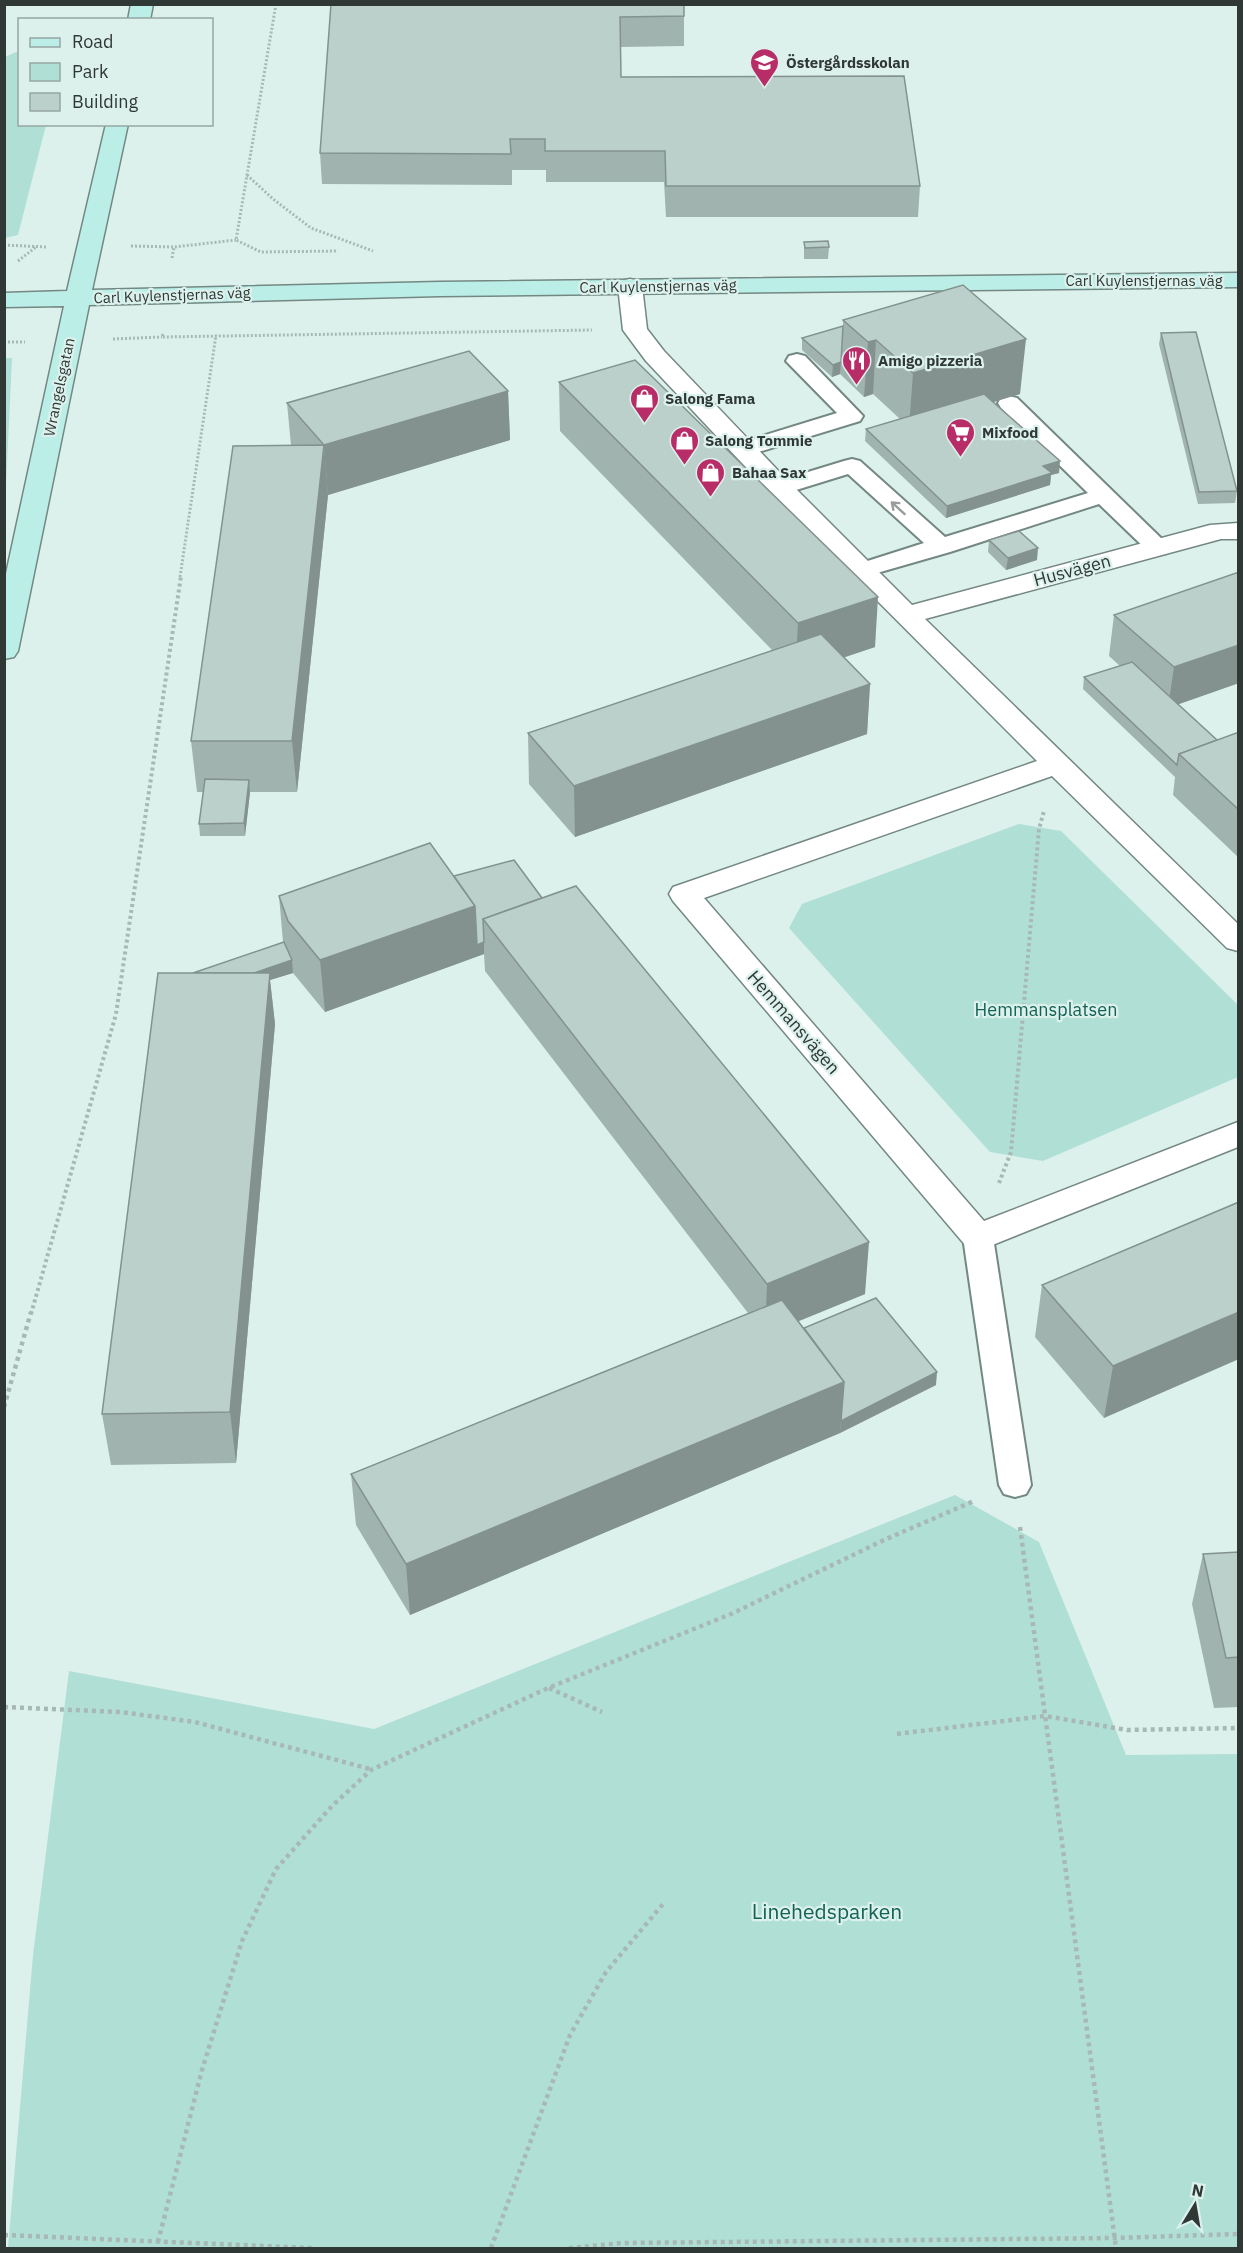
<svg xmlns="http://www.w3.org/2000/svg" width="1243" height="2253" font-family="'IBM Plex Sans',sans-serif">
  <rect width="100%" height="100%" fill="#dcf1ec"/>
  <g fill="#b0dfd5">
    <path d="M16,52L20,54V124L46,125L18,235L5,238V57Z"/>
    <path d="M5,358H12L5,506L4,358Z"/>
    <path d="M1019,824L1061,831L1238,1005V1077L1043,1161L990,1152L789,928L802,904Z"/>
    <path d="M955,1495L1039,1542L1126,1755L1238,1754V2248H8L33,1955L69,1671L374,1729Z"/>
  </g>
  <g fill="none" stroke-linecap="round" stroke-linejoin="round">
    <defs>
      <g id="lane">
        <path d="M797,354L805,356L863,416L860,421L752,454L744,456L736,454L733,449L736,444L837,413L786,361L789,356Z"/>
        <path d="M1009,396L1017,398L1166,543L1170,548L1166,553L1158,555L1150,553L1099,504L950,552L863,577L855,575L851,570L855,565L924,543L848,474L780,495L772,493L769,488L772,483L844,461L852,459L860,461L945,537L1088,493L1001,408L998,403L1001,398Z"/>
        <path d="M978,1226L988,1229L993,1237L1031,1485L1026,1494L1015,1497L1004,1494L999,1485L963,1237L968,1229Z"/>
      </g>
      <path id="street" d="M630,279L639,281L642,286L647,329L664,351L789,482L912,605L1210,525L1238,523V539H1221L925,619L1238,924V951L1227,948L1052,776L704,898L984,1221L1238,1122V1147L990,1246L978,1249L966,1246L673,901L669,894L673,887L1037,761L771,494L646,361L623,330L618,286L621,281Z"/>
      <g id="secondary">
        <path d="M131,4H153L150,20H128Z"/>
        <path d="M106,124H128L92,290L440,282L1238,273V287L440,296L89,305L18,651L14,657L4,659V583L64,306L4,307V293L67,291Z"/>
      </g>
    </defs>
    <use href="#lane" stroke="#748883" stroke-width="4"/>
    <use href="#street" stroke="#748883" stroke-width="3"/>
    <use href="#secondary" stroke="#748883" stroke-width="3"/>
    <g stroke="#a8b9b5" stroke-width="3" stroke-dasharray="2 2" stroke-linecap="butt">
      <path d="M276,4L236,240L261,252L338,251"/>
      <path d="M247,175L273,199L311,228L373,251"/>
      <path d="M4,245L46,247"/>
      <path d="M131,246L174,247"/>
      <path d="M172,258L174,247L236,240"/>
      <path d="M18,261L36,247"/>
      <path d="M163,334L162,337L592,330"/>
      <path d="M113,339L162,337"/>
      <path d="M4,342H25"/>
      <path d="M180,577L216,335"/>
    </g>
    <g stroke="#a8b9b5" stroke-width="4" stroke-dasharray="3 3" stroke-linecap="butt">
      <path d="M999,1183L1011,1152L1039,829L1044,811"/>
      <path d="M31,1314L116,1014L181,576"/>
    </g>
    <g stroke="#a8b9b5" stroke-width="4.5" stroke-dasharray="4 4" stroke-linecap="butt">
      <path d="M4,1407L31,1312"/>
      <path d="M1020,1527L1116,2248"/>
      <path d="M549,1688L602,1712"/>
      <path d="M4,1707L120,1712L195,1722L370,1769"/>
      <path d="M897,1734L1045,1716L1127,1730L1238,1728"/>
      <path d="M4,2235L312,2248"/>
      <path d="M158,2242L202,2070L242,1941L276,1869L332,1806L371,1770L548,1688L731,1614L884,1540L974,1501"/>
      <path d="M491,2248L570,2035L606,1972L663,1904"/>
      <path d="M569,2248L622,2243L1115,2238L1238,2234"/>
    </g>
    <use href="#lane" fill="#fff" fill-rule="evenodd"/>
    <use href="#street" fill="#fff" fill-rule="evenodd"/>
    <use href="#secondary" fill="#bceee8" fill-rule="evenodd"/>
  </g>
  <g fill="#a1b3af">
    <path d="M331,4L684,16V46L620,47L621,77L920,186L918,217H666L664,182H546V170H512V185L322,184L320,153Z"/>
    <path d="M804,242L829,247L828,259H804Z"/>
    <path d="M843,320L1020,394L993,402L1059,473L1051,475L1050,485L946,518L865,441L866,429L900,419L873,394L864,397L840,374L832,377L802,350V338L843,326Z"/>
    <path d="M1161,333L1237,491L1235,503L1198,504L1159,344Z"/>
    <path d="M559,382L875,647L844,657L870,684L867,734L575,837L529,784L528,733L772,650L560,431Z"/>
    <path d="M508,391L510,440L328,495L297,792H250L245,836H200L199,824L203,792H197L191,741L291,445L287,403Z"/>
    <path d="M989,540L1037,560L1006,570L988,552Z"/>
    <path d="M1239,572V683L1178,704L1217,740L1239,732V858L1173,795L1175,777L1083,689L1084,677L1120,666L1109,656L1114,615Z"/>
    <path d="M454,876L542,898L865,1294L798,1321L804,1328L936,1385L840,1433L410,1615L356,1525L351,1474L748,1313L485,971L484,954L325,1012L293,973L270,980L275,1024L236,1463L111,1465L102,1414L283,942L279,896Z"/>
    <path d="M1239,1202L1104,1418L1035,1337L1042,1285Z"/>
    <path d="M1239,1552V1707L1214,1708L1192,1604L1203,1554Z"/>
  </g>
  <g fill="#83928e">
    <path d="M1026,339L1020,394L909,428L913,373Z"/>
    <path d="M876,340L873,394L864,397L868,342Z"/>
    <path d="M841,362L840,374L832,377L833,365Z"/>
    <path d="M508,391L510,440L328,495L324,445Z"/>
    <path d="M324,445L328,495L297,792L292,741Z"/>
    <path d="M1060,461L1059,473L1051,475L1050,485L946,518L947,506L1043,466Z"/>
    <path d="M1038,548L1037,560L1006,570L1008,558Z"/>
    <path d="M878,597L875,647L795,674L798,623Z"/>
    <path d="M1239,645V683L1168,708L1174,667Z"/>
    <path d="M870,684L867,734L575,837L574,786Z"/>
    <path d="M249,780L250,792L245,836L244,823Z"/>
    <path d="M475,906L484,942V954L325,1012L320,960Z"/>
    <path d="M292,960L293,973L270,980L275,1024L236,1463L230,1412L215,986Z"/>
    <path d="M869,1242L865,1294L765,1335L767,1284Z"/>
    <path d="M1239,1312V1359L1104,1418L1113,1366Z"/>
    <path d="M937,1372L936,1385L840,1433L841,1421Z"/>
    <path d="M844,1382L840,1433L410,1615L406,1564Z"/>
  </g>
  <g fill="#bbd0cb" stroke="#83928e" stroke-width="1.5">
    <path d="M331,4H684V16L620,17L621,77L904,76L920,186H666L665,151H545V139H510L511,154L320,153Z"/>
    <path d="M828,241L829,247L805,248L804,242Z"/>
    <path d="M963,285L1026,339L913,373L876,340L868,342L843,320Z"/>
    <path d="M843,326L841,362L833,365L802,338Z"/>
    <path d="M1196,332L1237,491L1199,492L1161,333Z"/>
    <path d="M469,351L508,391L324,445L287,403Z"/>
    <path d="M635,360L878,597L798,623L559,382Z"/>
    <path d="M984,394L1060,461L1043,466L1052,473L947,506L866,429Z"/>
    <path d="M324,445L292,741H191L233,446Z"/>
    <path d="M1019,531L1038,548L1008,558L989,540Z"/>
    <path d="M1239,572V645L1174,667L1114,615Z"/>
    <path d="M821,634L870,684L574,786L528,733Z"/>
    <path d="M1132,662L1217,740L1179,754L1177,765L1084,677Z"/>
    <path d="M1239,732V810L1179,754Z"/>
    <path d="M205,779L249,780L244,823L199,824Z"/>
    <path d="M430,843L475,906L320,960L288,921L279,896Z"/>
    <path d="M514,860L542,898L483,919L484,942L477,945L475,906L454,876Z"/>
    <path d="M576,886L869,1242L767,1284L483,919Z"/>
    <path d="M284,942L292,960L254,973H193Z"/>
    <path d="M158,973H270L230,1412L102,1414Z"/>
    <path d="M1239,1202V1312L1113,1366L1042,1285Z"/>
    <path d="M876,1298L937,1372L841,1421L844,1382L804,1328Z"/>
    <path d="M782,1300L844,1382L406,1564L351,1474Z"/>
    <path d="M1239,1552V1657L1226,1658L1203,1554Z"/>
  </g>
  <defs><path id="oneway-shaft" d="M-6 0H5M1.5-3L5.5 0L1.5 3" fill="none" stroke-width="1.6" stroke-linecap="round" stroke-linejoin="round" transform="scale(1.5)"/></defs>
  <use stroke="#989c9a" href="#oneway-shaft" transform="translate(898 508) rotate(-138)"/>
  <defs>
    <symbol id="school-pin" viewBox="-11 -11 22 30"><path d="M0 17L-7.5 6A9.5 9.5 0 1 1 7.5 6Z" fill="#b82d67" stroke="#dcf1ec"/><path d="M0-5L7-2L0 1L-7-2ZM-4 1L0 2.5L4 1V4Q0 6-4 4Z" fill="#fff"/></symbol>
    <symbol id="restaurant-pin" viewBox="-11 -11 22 30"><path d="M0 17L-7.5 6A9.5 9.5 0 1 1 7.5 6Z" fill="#b82d67" stroke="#dcf1ec"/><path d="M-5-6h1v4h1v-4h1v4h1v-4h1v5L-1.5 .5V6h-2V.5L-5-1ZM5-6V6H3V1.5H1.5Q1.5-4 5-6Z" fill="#fff"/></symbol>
    <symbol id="shop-pin" viewBox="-11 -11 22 30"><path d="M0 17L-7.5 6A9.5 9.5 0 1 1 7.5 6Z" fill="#b82d67" stroke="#dcf1ec"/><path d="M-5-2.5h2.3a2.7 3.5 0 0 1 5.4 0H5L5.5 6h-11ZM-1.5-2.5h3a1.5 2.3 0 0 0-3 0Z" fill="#fff"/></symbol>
    <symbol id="supermarket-pin" viewBox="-11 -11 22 30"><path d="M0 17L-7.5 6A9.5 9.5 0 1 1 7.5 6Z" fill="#b82d67" stroke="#dcf1ec"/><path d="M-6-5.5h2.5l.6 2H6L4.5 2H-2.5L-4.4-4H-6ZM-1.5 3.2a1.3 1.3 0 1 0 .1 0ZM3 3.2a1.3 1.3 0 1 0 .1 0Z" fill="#fff"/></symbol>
  </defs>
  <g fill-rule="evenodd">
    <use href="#school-pin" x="748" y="46" width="33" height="45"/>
    <use href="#restaurant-pin" x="840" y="344" width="33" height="45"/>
    <use href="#shop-pin" x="628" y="382" width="33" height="45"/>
    <use href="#supermarket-pin" x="944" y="416" width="33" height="45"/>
    <use href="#shop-pin" x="668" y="424" width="33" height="45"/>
    <use href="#shop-pin" x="694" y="456" width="33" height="45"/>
  </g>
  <g text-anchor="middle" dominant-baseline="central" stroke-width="4.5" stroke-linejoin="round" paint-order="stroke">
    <g font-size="15" font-weight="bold" fill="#303836" stroke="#dcf1ec" text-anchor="start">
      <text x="786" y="62">Östergårdsskolan</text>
      <text x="878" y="360">Amigo pizzeria</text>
      <text x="665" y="398">Salong Fama</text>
      <text x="982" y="432">Mixfood</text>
      <text x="705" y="440">Salong Tommie</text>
      <text x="732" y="472">Bahaa Sax</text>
    </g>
    <g font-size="15" fill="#303836" stroke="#dcf1ec">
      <text x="1144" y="280">Carl Kuylenstjernas väg</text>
      <text transform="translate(658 286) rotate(-1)">Carl Kuylenstjernas väg</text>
      <text transform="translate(172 295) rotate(-2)">Carl Kuylenstjernas väg</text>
      <text transform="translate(59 387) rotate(-78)">Wrangelsgatan</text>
    </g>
    <g font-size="18" fill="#303836" stroke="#dcf1ec">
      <text transform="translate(1072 570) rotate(-15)">Husvägen</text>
      <text transform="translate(794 1022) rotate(49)">Hemmansvägen</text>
    </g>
    <g font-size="18" fill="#136256" stroke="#dcf1ec">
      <text x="1046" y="1009">Hemmansplatsen</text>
    </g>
    <g font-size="21" fill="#136256" stroke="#dcf1ec">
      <text x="827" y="1911">Linehedsparken</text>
    </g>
  </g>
  <rect width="1243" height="2253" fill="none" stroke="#303836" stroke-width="12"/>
  <rect x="18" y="18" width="195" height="108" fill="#dcf1ec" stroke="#97a7a3" stroke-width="1.5"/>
  <rect x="30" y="38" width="30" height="9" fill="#bceee8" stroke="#97a7a3" stroke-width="1.5"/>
  <text x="72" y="48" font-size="18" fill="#303836">Road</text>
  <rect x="30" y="63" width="30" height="18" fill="#b0dfd5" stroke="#97a7a3" stroke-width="1.5"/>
  <text x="72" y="78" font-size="18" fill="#303836">Park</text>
  <rect x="30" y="93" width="30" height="18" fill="#bbd0cb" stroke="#97a7a3" stroke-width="1.5"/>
  <text x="72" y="108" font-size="18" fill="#303836">Building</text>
  <g transform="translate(1195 2205) rotate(11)" stroke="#dcf1ec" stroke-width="4.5" paint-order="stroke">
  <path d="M0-4.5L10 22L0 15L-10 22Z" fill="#303836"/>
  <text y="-9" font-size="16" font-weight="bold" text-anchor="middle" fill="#303836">N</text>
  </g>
</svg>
